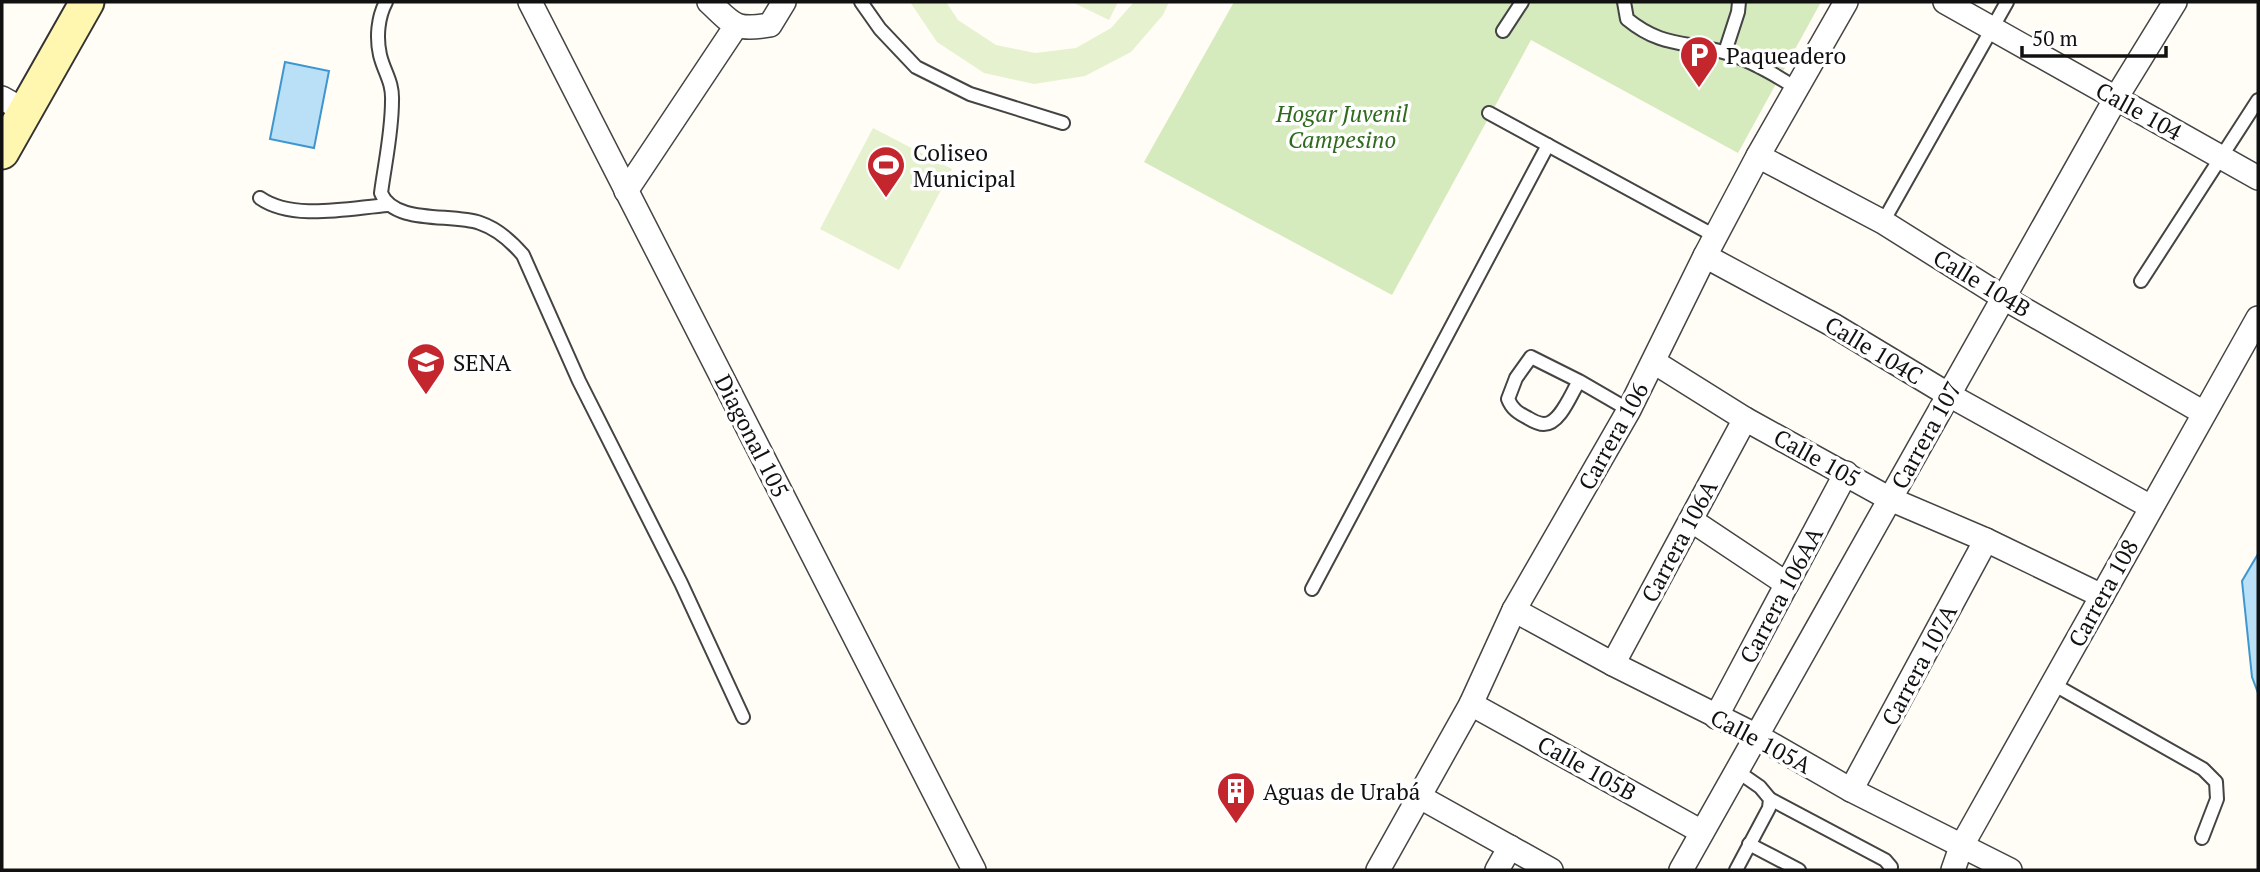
<svg xmlns="http://www.w3.org/2000/svg" width="2260" height="872" font-family="'PT Serif',serif">
  <rect width="100%" height="100%" fill="#fffdf5"/>
  <path fill="#d5ebbd" d="M1234,2H1821L1738,153L1531,40L1392,295L1144,162Z"/>
  <g fill="#e6f2cf">
    <path d="M910,2H946L958,20L996,45L1035,53L1076,48L1111,28L1134,2H1169L1163,15L1131,52L1085,76L1034,84L984,73L937,42Z"/>
    <path d="M1072,2H1118L1109,20Z"/>
    <path d="M873,128L952,169L899,270L820,229Z"/>
  </g>
  <g fill="#b9e0f7" stroke="#3f96cf" stroke-width="2">
    <path d="M285,62L329,71L314,148L270,139Z"/>
    <path d="M2258,554V693L2252,677L2242,581Z"/>
  </g>
  <g fill="none" stroke-linecap="round" stroke-linejoin="round">
    <defs>
      <g id="lane">
        <path d="M386,2C378,17 376,37 380,55C384,72 393,82 392,101C392,132 385,163 381,193C394,225 452,213 480,223C498,229 511,241 523,255L579,381L681,583L743,717"/>
        <path d="M861,2L880,29L916,67L970,94L1063,123"/>
        <path d="M1624,2L1627,19C1661,47 1684,41 1723,52C1749,59 1774,74 1796,88"/>
        <path d="M1503,31L1522,2"/>
        <path d="M1725,52L1738,12L1739,2"/>
        <path d="M1489,113L1715,236"/>
        <path d="M260,198C293,221 349,208 388,205"/>
        <path d="M1883,222L2007,2"/>
        <path d="M2141,281L2258,100"/>
        <path d="M1579,381C1571,394 1560,424 1544,424C1538,424 1533,421 1528,418C1518,413 1512,409 1508,399L1516,378L1531,357L1579,381L1629,410"/>
        <path d="M1312,589L1548,145"/>
        <path d="M2053,684L2203,769L2216,782L2217,799L2202,838"/>
        <path d="M1770,799L1885,860L1891,867L1890,870"/>
        <path d="M1749,844L1799,870"/>
        <path d="M1736,870L1769,808L1770,799L1760,787L1737,771"/>
      </g>
      <g id="street">
        <path d="M530,2L974,870"/>
        <path d="M709,2C734,25 734,31 770,25L784,2"/>
        <path d="M1945,2L2258,178"/>
        <path d="M2,98L25,111"/>
        <path d="M1758,156L1883,222L2004,298L2204,413"/>
        <path d="M626,191L736,26"/>
        <path d="M1705,256L1833,325L1949,395L2151,507"/>
        <path d="M1654,362L1745,419L1890,499L1986,540L2102,596"/>
        <path d="M1691,520L1787,584"/>
        <path d="M1514,610L1613,664L1757,736L1851,790L2010,870"/>
        <path d="M1613,664L1745,419"/>
        <path d="M1471,704L1702,832"/>
        <path d="M1716,717L1846,473"/>
        <path d="M1851,790L1986,540"/>
        <path d="M1420,797L1551,870"/>
        <path d="M1378,870L1471,704L1514,610L1629,410L1705,256L1758,156L1846,2"/>
        <path d="M1497,870L1510,847"/>
        <path d="M1681,870L2116,98L2175,2"/>
        <path d="M1953,870L1961,847L2258,318"/>
      </g>
      <path id="secondary" d="M2,152L87,2"/>
    </defs>
    <use href="#lane" stroke="#444" stroke-width="16"/>
    <use href="#street" stroke="#444" stroke-width="26"/>
    <use href="#secondary" stroke="#333" stroke-width="37"/>
    <use href="#lane" stroke="#fff" stroke-width="12"/>
    <use href="#street" stroke="#fff" stroke-width="23"/>
    <use href="#secondary" stroke="#fff6b0" stroke-width="33"/>
  </g>
  <defs>
    <symbol id="parking-pin" viewBox="-11 -11 22 30"><path d="M0 17L-7.5 6A9.5 9.5 0 1 1 7.5 6Z" fill="#c4262e" stroke="#fff"/><path d="M-3.5-5.5H1a3.5 3.5 0 0 1 0 7H-1V5.5H-3.5ZM-1-3.4V-.6H.8a1.4 1.4 0 0 0 0-2.8Z" fill="#fff"/></symbol>
    <symbol id="stadium-pin" viewBox="-11 -11 22 30"><path d="M0 17L-7.5 6A9.5 9.5 0 1 1 7.5 6Z" fill="#c4262e" stroke="#fff"/><path d="M0-5a6.5 5 0 1 0 0 10a6.5 5 0 1 0 0-10ZM-3.5-1.8h7v3.6h-7Z" fill="#fff"/></symbol>
    <symbol id="university-pin" viewBox="-11 -11 22 30"><path d="M0 17L-7.5 6A9.5 9.5 0 1 1 7.5 6Z" fill="#c4262e" stroke="#fff"/><path d="M0-5L7-2L0 1L-7-2ZM-4 1L0 2.5L4 1V4Q0 6-4 4Z" fill="#fff"/></symbol>
    <symbol id="building-pin" viewBox="-11 -11 22 30"><path d="M0 17L-7.5 6A9.5 9.5 0 1 1 7.5 6Z" fill="#c4262e" stroke="#fff"/><path d="M-4-6H4V6H1V3H-1V6H-4ZM-2.5-4.3h1.7v1.8h-1.7ZM.8-4.3h1.7v1.8H.8ZM-2.5-1h1.7V.8h-1.7ZM.8-1h1.7V.8H.8Z" fill="#fff"/></symbol>
  </defs>
  <g fill-rule="evenodd">
    <use href="#parking-pin" x="1677" y="33" width="44" height="60"/>
    <use href="#stadium-pin" x="864" y="143" width="44" height="60"/>
    <use href="#university-pin" x="404" y="340" width="44" height="60"/>
    <use href="#building-pin" x="1214" y="769" width="44" height="60"/>
  </g>
  <g text-anchor="middle" dominant-baseline="central" stroke-width="7" stroke-linejoin="round" paint-order="stroke">
    <g font-size="23" fill="#111" stroke="#fff" text-anchor="start">
      <text x="1726" y="55">Paqueadero</text>
      <text x="913" y="152">Coliseo<tspan x="913" dy="26">Municipal</tspan></text>
      <text x="453" y="362">SENA</text>
      <text x="1263" y="791">Aguas de Urabá</text>
    </g>
    <g font-size="23" fill="#111" stroke="#fff">
      <text transform="translate(2139 111) rotate(29)">Calle 104</text>
      <text transform="translate(1982 283) rotate(31)">Calle 104B</text>
      <text transform="translate(1874 350) rotate(31)">Calle 104C</text>
      <text transform="translate(1926 435) rotate(-61)">Carrera 107</text>
      <text transform="translate(752 436) rotate(63)">Diagonal 105</text>
      <text transform="translate(1613 436) rotate(-61)">Carrera 106</text>
      <text transform="translate(1817 458) rotate(29)">Calle 105</text>
      <text transform="translate(1679 541) rotate(-62)">Carrera 106A</text>
      <text transform="translate(2103 593) rotate(-61)">Carrera 108</text>
      <text transform="translate(1781 595) rotate(-62)">Carrera 106AA</text>
      <text transform="translate(1919 665) rotate(-62)">Carrera 107A</text>
      <text transform="translate(1761 741) rotate(28)">Calle 105A</text>
      <text transform="translate(1587 768) rotate(29)">Calle 105B</text>
    </g>
    <g font-size="23" font-style="italic" fill="#2f6b1f" stroke="#fff">
      <text x="1342" y="113">Hogar Juvenil<tspan x="1342" dy="26">Campesino</tspan></text>
    </g>
  </g>
  <rect width="2260" height="872" fill="none" stroke="#111111" stroke-width="7"/>
  <path d="M2022 46v10h144v-10" fill="none" stroke="#111111" stroke-width="3.5"/>
  <text x="2032" y="46" font-size="21" fill="#111111" stroke="#ffffff" stroke-width="5" paint-order="stroke">50 m</text>
</svg>
